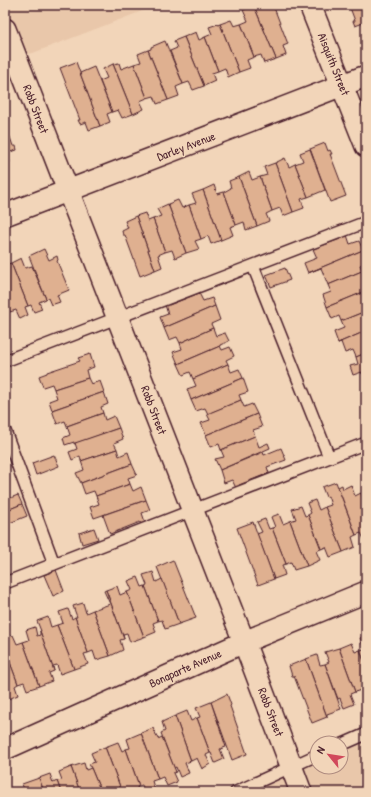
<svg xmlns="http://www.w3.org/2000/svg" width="371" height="797" font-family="'Patrick Hand',sans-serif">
  <rect width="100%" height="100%" fill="#f2d5b9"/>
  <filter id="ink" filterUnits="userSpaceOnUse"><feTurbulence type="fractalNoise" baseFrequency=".025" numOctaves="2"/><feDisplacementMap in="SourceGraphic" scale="8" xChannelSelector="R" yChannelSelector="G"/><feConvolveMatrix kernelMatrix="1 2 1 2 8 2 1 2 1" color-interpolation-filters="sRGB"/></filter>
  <g filter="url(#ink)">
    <g fill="#e9c7aa">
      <path d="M5,5H158L33,53L18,56L5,61Z"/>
      <path d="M366,739V792H245L317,758V767H341V749Z"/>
    </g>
    <g fill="#dfb090" stroke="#4a1f2b">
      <path d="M256,5H273L288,44L283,46L286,55L276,59L254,6Z"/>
      <path d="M349,5H366V22L355,26L353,21H355Z"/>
      <path d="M254,6L276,59L264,63L261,55L254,57L241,24L248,21L243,10Z"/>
      <path d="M231,20L234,26L241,24L254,57L247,60L250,68L239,72L220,24Z"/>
      <path d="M218,24V25L220,24L239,72L228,77L225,68L218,71L205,37L212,34L209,27Z"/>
      <path d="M196,32L199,40L205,37L218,71L212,73L215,81L204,86L184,37Z"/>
      <path d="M184,37L204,86L193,90L189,82L183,84L170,51L177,48L174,41Z"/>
      <path d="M165,41L183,84L176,87L179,96L168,100L148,50L151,49V47Z"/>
      <path d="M148,50L168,100L157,104L154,96L147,98L134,64L141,62L138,54Z"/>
      <path d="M76,62L100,126L89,130L86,122L80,124L78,120H80L60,68Z"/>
      <path d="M119,63L121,69L134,64L147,98L140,101L144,109L133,114L113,64Z"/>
      <path d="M113,64L133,114L122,118L118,110L112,112L100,81L107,78L103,69Z"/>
      <path d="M94,67L112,112L107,114L110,122L100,126L80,73Z"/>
      <path d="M5,123L13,146H16L17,150L7,153L10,162L5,164Z"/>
      <path d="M325,143L328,151L330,150L332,154H330L346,196L330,202L310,149Z"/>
      <path d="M310,149L325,190L308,197L295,164L303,161L300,153Z"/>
      <path d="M285,158L289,167L295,164L308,197L301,199L304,208L293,212L275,163Z"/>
      <path d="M275,163L293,212L283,216L280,208L272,211L260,177L267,175L264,167Z"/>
      <path d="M249,172L252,180L260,177L272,211L266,214L269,221L257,226L239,177Z"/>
      <path d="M239,177L257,226L246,230L244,222L236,225L224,192L231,188L229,181Z"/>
      <path d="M214,185L217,194L224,192L236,225L230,227L233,235L221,240L203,190Z"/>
      <path d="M203,190L221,240L211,244L208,236L201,239L189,205L196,203L192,194Z"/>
      <path d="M178,200L182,208L189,205L201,239L195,241L199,249L186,253L168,204Z"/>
      <path d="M168,204L186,253L175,258L172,250L165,252L153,219L161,216L157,209Z"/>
      <path d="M145,213L148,221L153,219L165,252L158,255L162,267L155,270L136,216Z"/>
      <path d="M136,216L155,270L140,276L125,235H123L122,231L128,228L125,221Z"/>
      <path d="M347,235L350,244L359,241L363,250L308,273L304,263L317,258L313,249L343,238L342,237Z"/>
      <path d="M44,249L49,260L57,256L58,260L57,261L69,290L57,295L60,302L51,305L48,298L46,299L29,256Z"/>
      <path d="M363,250L366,263L360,265L362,271L328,285L321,268L308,273Z"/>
      <path d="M21,258L25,268L32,266L46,299L39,302L42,309L34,312L31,305L28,306L11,263Z"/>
      <path d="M11,263L28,306L25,307L28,315L20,319L16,310L10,312L5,299V265Z"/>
      <path d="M285,268L290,280L271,287L266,275Z"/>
      <path d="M362,271L364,279L366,278V291L327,307L323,295L331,292L328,285Z"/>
      <path d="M366,291V311L341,321L339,316L332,319L327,307Z"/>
      <path d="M199,293L203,301L212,298L215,306L164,328L160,317L168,314L165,305L169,304V305Z"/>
      <path d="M215,306L220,320L211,324L213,328L180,343L177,337L169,340L164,328Z"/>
      <path d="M366,311V331L338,343L334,332L344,328L341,321Z"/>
      <path d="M213,328L216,336L225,333L229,341L220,345V346L178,364L173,352L182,349L180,343Z"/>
      <path d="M366,331V353L356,357L353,350L345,353L341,342L338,343Z"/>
      <path d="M220,346L222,350L230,347L234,356L226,360L228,364L193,379L190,372L183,375L178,364Z"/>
      <path d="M366,353V373L362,374V372L353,375L350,366L358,364L356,357Z"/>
      <path d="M90,354L94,367L86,370L88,378L54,389L52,384L43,387L39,376L47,373V372L80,361L78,358Z"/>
      <path d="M228,364L231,372L239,369L243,378L191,400L187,389L196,386L193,379Z"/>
      <path d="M88,378L91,384L100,381L104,392L52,410L49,401L57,398L54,389Z"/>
      <path d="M243,378L248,392L239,395L241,400L208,414L205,408L196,411L191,400Z"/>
      <path d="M104,392L108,404L101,407L103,413L67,426L65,421L57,424L52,410Z"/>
      <path d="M241,400L244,407L252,404L257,414L206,435L201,423L210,420L207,414Z"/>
      <path d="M103,413L105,420L114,416L119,428L74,444V442L65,445L63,438L70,435L67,426Z"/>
      <path d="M257,414L262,427L253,430L255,436L221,450L219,444L211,447L206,435Z"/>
      <path d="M119,428L123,439L114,443L117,449L81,461L80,456L72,460L69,452L77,449L75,443Z"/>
      <path d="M255,436L259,447L268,443L270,448L220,470L215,459L224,457L221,450Z"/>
      <path d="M281,448L286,460L267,467L269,473L239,485L240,486L236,488L232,480L224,483L220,470L263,452L264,455Z"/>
      <path d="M117,449L119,456L128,452L132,464L81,483L76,473L84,470L81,461Z"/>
      <path d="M54,455L59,466L36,475L32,463Z"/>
      <path d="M132,464L137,475L128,478L130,484L96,496L94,491L85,494L81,483Z"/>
      <path d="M336,482L356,535L352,537L355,547L343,552L325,507L331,505L328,496L326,497L322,487Z"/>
      <path d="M130,484L133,491L141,487L146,500L94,518L90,507L99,504L96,496Z"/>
      <path d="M342,485L343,489L351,485L355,496L361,493L366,506V543L361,533L356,535L338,487Z"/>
      <path d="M18,495L22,504L5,511V500Z"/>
      <path d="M146,500L150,510L142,513L145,522L141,524L140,522L110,534L103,515Z"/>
      <path d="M315,500L319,510L325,507L343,552L330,557L326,547L321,549L308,515L311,513L307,503Z"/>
      <path d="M22,504L27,516L7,524L5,520V511Z"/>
      <path d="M301,506L305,516L308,515L321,549L316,551L320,560L307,566L290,521L296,519L292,509Z"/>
      <path d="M279,514L283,524L290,521L307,566L294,570L291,562L286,564L272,528L275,527L271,517Z"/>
      <path d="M265,519L269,529L272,528L286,564L282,565L285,575L274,579L257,534L262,532L257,522Z"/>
      <path d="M253,522L274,579L258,585L237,528Z"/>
      <path d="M94,528L98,539L82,544L79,533Z"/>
      <path d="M173,560L196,618L179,624L157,567Z"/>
      <path d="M56,570L64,591L53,596L44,575Z"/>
      <path d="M153,572L156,582L162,579L179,624L165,629L162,620L158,621L145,586L147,585L143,575Z"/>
      <path d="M138,577L142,587L145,586L158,621L153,623L156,632L144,637L127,592L132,590L128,581Z"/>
      <path d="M117,586L120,595L127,592L144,637L130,642L127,633L123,634L124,639L106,590Z"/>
      <path d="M106,590L124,639L120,640L123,650L110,656L93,610L110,604L104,591Z"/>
      <path d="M83,603L86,613L93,610L110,656L96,660L93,651L88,653L75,617H77L73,606Z"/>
      <path d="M68,609L72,619L75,617L88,653L84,654L88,664L74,669L57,625L63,623L59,612Z"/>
      <path d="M48,617L51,627L57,625L74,669L60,674L57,665L53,666L54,671L40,631H41L37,621Z"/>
      <path d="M35,627L37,636L40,635V631L54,671L49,673L52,681L39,686L23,642L29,640L26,630Z"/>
      <path d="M13,635L17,644L23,642L39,686L27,690L24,682L18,684L5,649L8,648L5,638Z"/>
      <path d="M366,636V667L360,650L364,649L360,638Z"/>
      <path d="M351,643L355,652L360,650L366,667V700L361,690L355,692L339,648Z"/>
      <path d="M339,648L355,692L350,694L354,704L344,708L340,698L338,699L325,664L329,662L325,652Z"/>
      <path d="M5,649L18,684L15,686L18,695L6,700L5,696Z"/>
      <path d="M317,655L320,665L325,664L341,709L327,714V717L306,659Z"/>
      <path d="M306,659L327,717L312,723L294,676H292L289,666Z"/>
      <path d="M227,694L231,705L230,706L247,754L232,760L211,702Z"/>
      <path d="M211,702L226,747L220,749L224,759L215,763L211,753H210L197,718L200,717L196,708Z"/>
      <path d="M187,711L191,721L197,718L210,753L206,755L210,764L202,769L197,758L191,761L175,716Z"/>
      <path d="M175,716L191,761L185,763L189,773L180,777L176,767L174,768L161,733L165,731L162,722Z"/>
      <path d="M153,728L158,739L162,737L176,772L173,773L177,782L167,786L163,777L158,779L141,733Z"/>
      <path d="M141,733L158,779L152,781L155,791L152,792H145L142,785L139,786L126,749L130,748L127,739Z"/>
      <path d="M118,742L122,751L126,749L139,786L137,787L139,792H128V790L122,792L105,747Z"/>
      <path d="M105,747L122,792H101L91,768L89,764L95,762L91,753Z"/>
      <path d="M84,763L86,770L91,768L101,792H80L71,767Z"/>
      <path d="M71,767L80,792H61L57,781L62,780L59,772Z"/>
      <path d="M50,774L53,783L57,781L61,792H44L39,778Z"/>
      <path d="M39,778L44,792H25L22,784Z"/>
    </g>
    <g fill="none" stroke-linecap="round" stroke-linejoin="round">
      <defs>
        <g id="lane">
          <path d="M253,266L329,457"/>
          <path d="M5,361L366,222"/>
          <path d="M5,431L54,564"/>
          <path d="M5,583L366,443"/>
          <path d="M341,745L366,734"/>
          <path d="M236,792L317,755"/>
        </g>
        <g id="street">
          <path d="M310,5L366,146"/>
          <path d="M5,29L244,642L301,792"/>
          <path d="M5,215L366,76"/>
          <path d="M5,749L244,642L366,592"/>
        </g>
      </defs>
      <use href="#lane" stroke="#4a1f2b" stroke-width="14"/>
      <use href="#street" stroke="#4a1f2b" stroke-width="24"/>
      <use href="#lane" stroke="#f2d5b9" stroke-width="11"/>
      <use href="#street" stroke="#f2d5b9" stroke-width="21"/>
    </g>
  </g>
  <g text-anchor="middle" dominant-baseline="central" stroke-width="3" stroke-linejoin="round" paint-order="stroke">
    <g font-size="12" fill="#4a1f2b" stroke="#f2d5b9">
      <text transform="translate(334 64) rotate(68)">Aisquith Street</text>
      <text transform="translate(36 109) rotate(69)">Robb Street</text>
      <text transform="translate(186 146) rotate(-21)">Darley Avenue</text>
      <text transform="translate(154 410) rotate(69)">Robb Street</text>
      <text transform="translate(185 668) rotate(-24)">Bonaparte Avenue</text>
      <text transform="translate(271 712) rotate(69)">Robb Street</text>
    </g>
  </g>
  <rect width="371" height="797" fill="none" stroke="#f2d5b9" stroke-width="20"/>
  <rect x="10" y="10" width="351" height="777" fill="none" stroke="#4a1f2b" stroke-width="1.5" filter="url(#ink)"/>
  <g transform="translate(329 755) rotate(300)"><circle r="19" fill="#f2d5b9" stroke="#af8c80"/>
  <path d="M0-3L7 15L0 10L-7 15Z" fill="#d1495b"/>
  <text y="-6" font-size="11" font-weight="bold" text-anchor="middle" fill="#4a1f2b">N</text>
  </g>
</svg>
